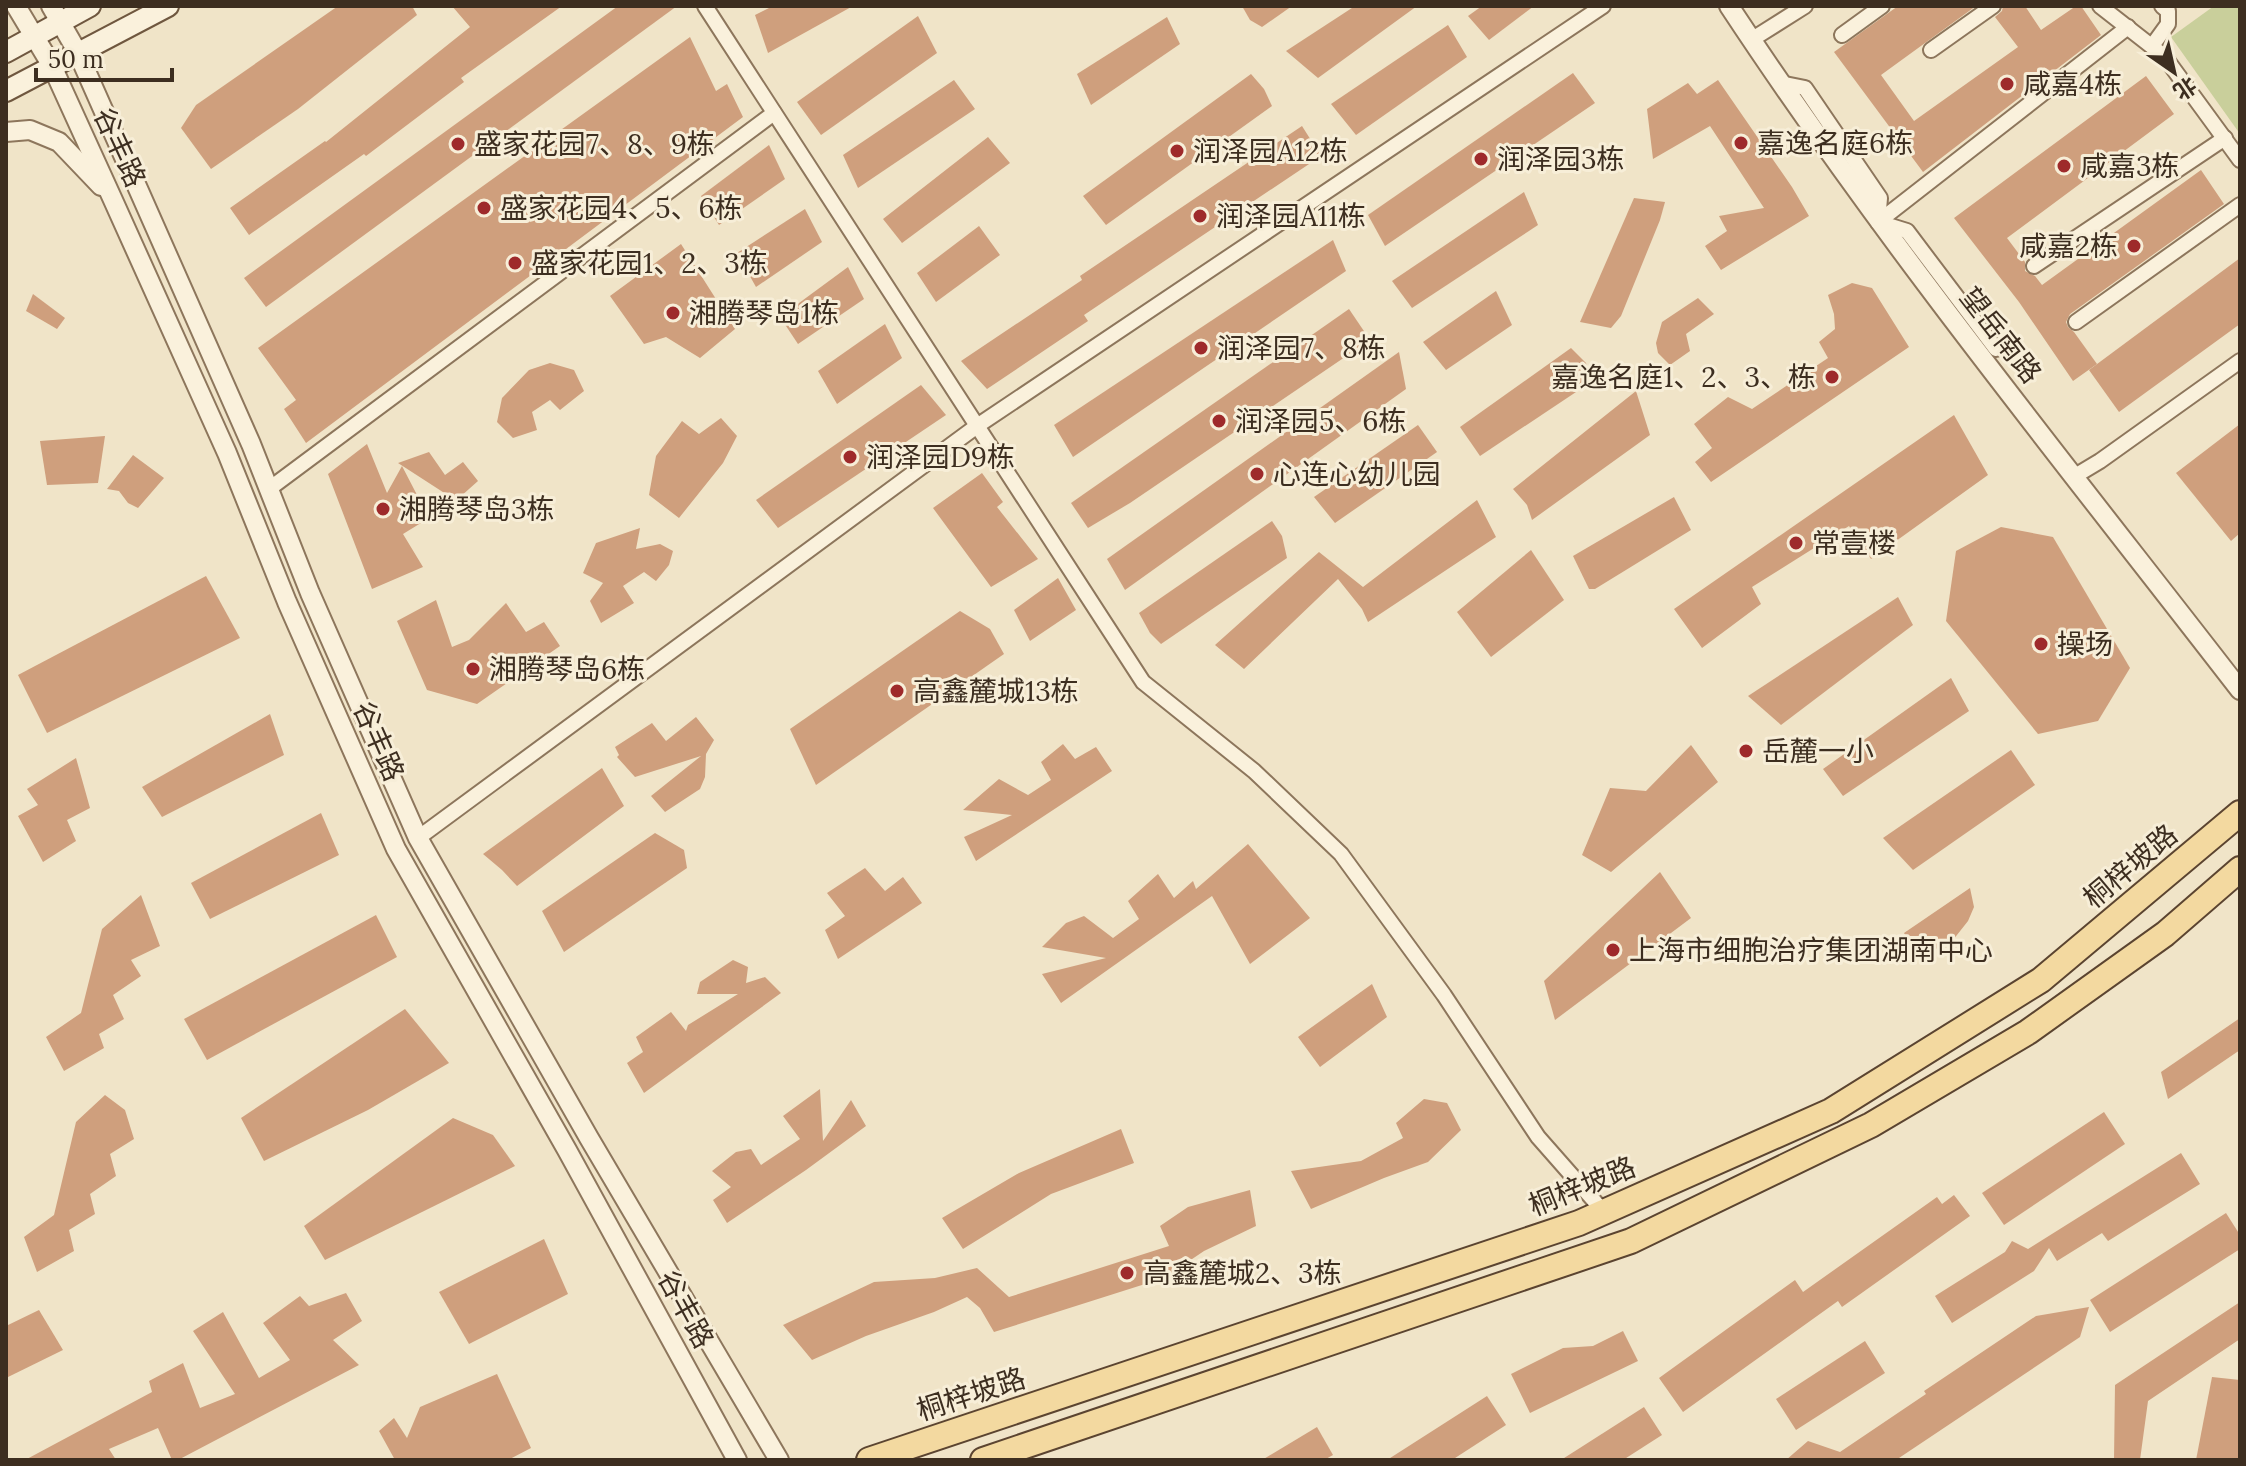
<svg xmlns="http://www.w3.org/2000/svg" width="2246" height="1466" font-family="Lora,'Noto Sans SC',serif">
  <rect width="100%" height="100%" fill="#f0e4c8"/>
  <path fill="#c9cf9b" d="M2214,6H2240V134L2171,37Z"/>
  <g fill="#cf9f7d">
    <path d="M338,6H412L417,15L298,109L211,169L181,128L196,105Z"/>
    <path d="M452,6H562L461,78L464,82L366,156L364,154L249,235L230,208L325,141L326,142L470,27Z"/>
    <path d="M618,6H677L266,307L244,278Z"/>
    <path d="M773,6H853L768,53L755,15Z"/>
    <path d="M1242,6H1292L1262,27L1250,20Z"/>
    <path d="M1355,6H1417L1318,78L1286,51Z"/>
    <path d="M1482,6H1534L1489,40L1468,16Z"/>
    <path d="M1898,6H1976L1881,75L1914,121L2018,47L1995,17L2002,11L2003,6H2025L2041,30L2076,6H2081L2101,35L1923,172L1834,52Z"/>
    <path d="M918,16L937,53L821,135L797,102Z"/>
    <path d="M1167,17L1180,44L1091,105L1077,74Z"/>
    <path d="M1448,25L1467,57L1356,135L1331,104Z"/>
    <path d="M690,37L716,91L727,84L743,117L306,443L284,409L296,400L258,348Z"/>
    <path d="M1573,73L1595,103L1385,246L1368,215Z"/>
    <path d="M1251,74L1264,89L1272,106L1106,225L1083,196Z"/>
    <path d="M2146,76L2174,114L2007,238L2025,262V271L2035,276L2042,285L2201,170L2224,204L2070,314L2066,322L2068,327L2074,332L2097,364L2073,381L2019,302L1954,218Z"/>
    <path d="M954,80L975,109L858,188L843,155Z"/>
    <path d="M1718,80L1792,187L1809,216L1721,270L1705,246L1727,231L1719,216L1764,208L1710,126L1653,159L1647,109L1688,83L1697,94Z"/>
    <path d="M1302,126L1321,156L1084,315L1088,321L987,389L961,361L1082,280L1080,276Z"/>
    <path d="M988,137L1010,163L902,243L883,219Z"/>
    <path d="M769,145L785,179L719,225L701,196Z"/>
    <path d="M1524,192L1538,225L1412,308L1392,281Z"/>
    <path d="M1634,198L1665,202L1660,220L1621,316L1611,328L1580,322Z"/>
    <path d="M805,209L822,242L756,287L737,253Z"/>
    <path d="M979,226L1000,255L936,302L917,273Z"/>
    <path d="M1333,240L1346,271L1073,457L1054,425Z"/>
    <path d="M681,244L735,329L700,358L666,337L644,344L610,296Z"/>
    <path d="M2240,258V324L2119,412L2089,370Z"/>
    <path d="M848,267L864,299L798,344L780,317Z"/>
    <path d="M1852,283L1872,288L1909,347L1711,482L1695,462L1712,448L1694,424L1728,397L1752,409L1828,358L1819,342L1835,329L1834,314L1828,295Z"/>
    <path d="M1496,291L1512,325L1446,370L1423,342Z"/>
    <path d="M33,294L65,318L57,329L26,311Z"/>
    <path d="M1698,298L1714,314L1686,334L1690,351L1670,365L1658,353L1656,343L1662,322Z"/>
    <path d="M1349,309L1370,340L1130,503L1088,528L1071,503Z"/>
    <path d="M885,324L902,358L837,404L818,371Z"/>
    <path d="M1571,348L1586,363L1591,382L1480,456L1460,427Z"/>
    <path d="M1399,352L1406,389L1125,590L1107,559Z"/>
    <path d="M550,363L574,370L584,391L560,410L550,400L532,412L537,430L513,438L497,422L502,398L529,370Z"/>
    <path d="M921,385L946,415L778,528L756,500Z"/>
    <path d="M1636,391L1650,435L1532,520L1527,505L1513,489Z"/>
    <path d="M1954,415L1988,475L1871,559L1849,526L1752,587L1761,604L1702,648L1674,609Z"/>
    <path d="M721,418L737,436L723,463L679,518L649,495L656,456L682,421L699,434Z"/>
    <path d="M2240,424V533L2231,541L2176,473Z"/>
    <path d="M1418,425L1437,452L1335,523L1314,497Z"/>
    <path d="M105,436L98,483L47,485L40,441Z"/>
    <path d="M367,444L387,493L402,466L429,518L403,534L423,567L372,589L328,474Z"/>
    <path d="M429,452L445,475L463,462L478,481L460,497L466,507L398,463Z"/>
    <path d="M133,455L164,478L138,508L128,503L119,491L107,489Z"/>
    <path d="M982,473L1003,502L997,507L1038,559L991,587L933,508Z"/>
    <path d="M1674,497L1691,530L1595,589H1589L1573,556Z"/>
    <path d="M1477,500L1496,537L1368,622L1362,609L1338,579L1244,669L1215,645L1319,552L1363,587Z"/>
    <path d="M1272,521L1282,536L1287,558L1161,644L1150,633L1139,613Z"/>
    <path d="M2001,527L2053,537L2130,668L2098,721L2038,734L1946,621L1956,551Z"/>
    <path d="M640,528L636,549L660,544L673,551L669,565L656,581L644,572L623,586L634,603L601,623L590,601L603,583L583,573L596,543Z"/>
    <path d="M1531,550L1564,600L1491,657L1457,612Z"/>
    <path d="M206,576L240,638L47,733L18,675Z"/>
    <path d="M1058,578L1076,610L1030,641L1014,610Z"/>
    <path d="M1898,597L1913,625L1781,725L1748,696Z"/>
    <path d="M436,600L452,647L469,640L506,603L526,632L544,622L560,646L477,704L427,690L397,621Z"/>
    <path d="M960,611L990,629L1004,654L816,785L790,729Z"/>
    <path d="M1951,678L1969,711L1843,796L1823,769Z"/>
    <path d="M270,714L284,755L162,817L142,787Z"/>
    <path d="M696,717L714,740L706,754L705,777L700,789L665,812L651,796L701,756L635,777L617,757L619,755L615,747L652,723L666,741Z"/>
    <path d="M1063,744L1075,759L1096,747L1112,771L976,861L964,837L1012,815L963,810L999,779L1028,795L1051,780L1041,762Z"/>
    <path d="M1691,745L1718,782L1611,872L1582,855L1610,788L1646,791Z"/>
    <path d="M2011,750L2035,785L1913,870L1883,838Z"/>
    <path d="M76,758L90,808L67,820L76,841L43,862L18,816L38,805L27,789Z"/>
    <path d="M602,768L624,806L517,886L502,870L483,854Z"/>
    <path d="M321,813L339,855L210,919L191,883Z"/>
    <path d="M655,833L684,850L687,868L564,952L542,911Z"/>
    <path d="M1248,844L1310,918L1250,964L1212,896L1061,1003L1042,974L1106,958L1042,947L1066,923L1084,916L1113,938L1139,919L1128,901L1158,874L1174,898L1193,881L1196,889Z"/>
    <path d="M865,868L885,891L903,877L922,903L838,959L825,930L845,916L827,893Z"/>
    <path d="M1660,872L1691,918L1555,1020L1544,981Z"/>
    <path d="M1970,888L1974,907L1968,921L1953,940L1937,948L1925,962L1916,953L1904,933Z"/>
    <path d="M141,895L160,946L131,960L141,976L113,995L124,1019L99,1034L104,1048L64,1071L46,1037L81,1013L102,929Z"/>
    <path d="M376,915L397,957L207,1060L184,1019Z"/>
    <path d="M733,960L748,967L746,983L765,977L781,993L644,1093L627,1063L643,1052L636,1037L671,1012L686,1031L688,1025L738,994H697L700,982Z"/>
    <path d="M1372,984L1387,1017L1320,1067L1298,1037Z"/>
    <path d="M405,1009L449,1063L368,1110L264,1161L241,1118Z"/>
    <path d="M2240,1018V1050L2168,1099L2161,1072Z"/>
    <path d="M820,1089L823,1141L851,1100L866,1126L806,1170L727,1223L713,1200L731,1187L712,1171L736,1152L751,1149L761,1165L800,1139L783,1116Z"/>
    <path d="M105,1095L125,1110L134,1139L110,1154L116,1176L90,1194L95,1214L69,1230L74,1251L37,1272L24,1237L54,1215L76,1122Z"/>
    <path d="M1424,1099L1447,1103L1461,1130L1428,1162L1384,1178L1311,1209L1291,1171L1361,1161L1403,1138L1396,1123Z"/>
    <path d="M2104,1112L2125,1144L2004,1225L1982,1193Z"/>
    <path d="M453,1118L493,1135L515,1166L325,1260L304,1226Z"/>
    <path d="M1121,1129L1134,1163L1051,1194L963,1249L942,1218L1019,1173Z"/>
    <path d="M2181,1153L2200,1184L2108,1241L2102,1233L2057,1261L2049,1248L2034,1271L1952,1323L1935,1296L2005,1252L2012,1241L2028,1249Z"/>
    <path d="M1250,1190L1256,1226L1204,1251L1164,1278L994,1332L980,1308L967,1297L934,1312L866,1336L812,1360L783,1325L874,1282L935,1278L977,1268L1009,1297L1169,1246L1160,1226L1188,1207Z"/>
    <path d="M1954,1195L1970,1216L1842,1307L1838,1301L1683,1412L1659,1378L1795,1280L1803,1292L1937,1197L1942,1204Z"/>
    <path d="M2226,1213L2240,1235V1249L2110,1332L2090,1300Z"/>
    <path d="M544,1239L568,1294L469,1344L439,1292Z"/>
    <path d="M346,1293L362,1321L333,1340L359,1365L178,1460H172L158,1428L109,1449L116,1460H25L152,1392L149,1381L183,1363L200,1408L235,1394L193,1331L223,1312L259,1378L290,1360L263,1323L300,1296L309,1306Z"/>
    <path d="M2240,1302V1339L2148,1401L2140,1460H2114L2115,1385Z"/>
    <path d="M2089,1307L2080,1337L1896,1460H1786L1808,1441L1840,1452L1926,1394L1924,1391L2036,1316Z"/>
    <path d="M39,1310L63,1350L6,1378V1326Z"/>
    <path d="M1623,1331L1638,1361L1530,1413L1511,1374L1563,1348L1593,1346Z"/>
    <path d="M1865,1341L1885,1373L1796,1430L1776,1399Z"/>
    <path d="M497,1374L531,1448L508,1460H395L379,1431L394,1418L407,1438L420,1407Z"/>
    <path d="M2212,1377L2240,1380V1460H2196Z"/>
    <path d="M1487,1396L1506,1425L1452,1460H1387Z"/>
    <path d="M1644,1407L1662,1435L1623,1460H1561Z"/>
    <path d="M1317,1427L1333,1455L1324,1460H1262Z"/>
  </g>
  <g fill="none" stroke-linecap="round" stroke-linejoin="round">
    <defs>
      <g id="minor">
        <path d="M705,6L1143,682L1254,771L1341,854L1444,995L1538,1137L1604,1212"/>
        <path d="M2100,6L2164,56L2240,160"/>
        <path d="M1842,35L1882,6"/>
        <path d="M1751,40L1805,6"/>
        <path d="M2152,46L2168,24V11L2162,6"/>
        <path d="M1931,50L1993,6"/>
        <path d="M1780,83L1805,88L1880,198L1878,222"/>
        <path d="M1878,222L2128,27"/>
        <path d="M1878,222L1907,231L1996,349"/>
        <path d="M2034,266L2225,138"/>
        <path d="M2076,322L2240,205"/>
        <path d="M2075,476L2100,461L2240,361"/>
        <path d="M269,489L774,113"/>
        <path d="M418,838L977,426L1603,6"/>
      </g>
      <g id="tertiary">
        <path d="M16,6L52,66L113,200L227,453L287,602L396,849L567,1150L737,1460"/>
        <path d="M51,6L78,53L251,444L310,593L418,838L589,1138L779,1460"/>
        <path d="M1729,6C1886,244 2066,465 2240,690"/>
        <path d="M6,132L30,130L59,142L101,186"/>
      </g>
      <g id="secondary">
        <path d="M6,52L90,6"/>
        <path d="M6,91L168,6"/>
      </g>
      <g id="primary">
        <path d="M869,1460L1579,1223L1831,1111L2041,980L2240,813"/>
        <path d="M983,1460L1631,1241L1871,1125L2028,1032L2165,934L2240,869"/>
      </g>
    </defs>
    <use href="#minor" stroke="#8d765c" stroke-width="18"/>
    <use href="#tertiary" stroke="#8d765c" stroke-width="22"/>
    <use href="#secondary" stroke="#6f573f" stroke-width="24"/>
    <use href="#primary" stroke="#5b4430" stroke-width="28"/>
    <use href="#minor" stroke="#faf1dc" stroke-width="14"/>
    <use href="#tertiary" stroke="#faf1dc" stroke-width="18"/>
    <use href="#secondary" stroke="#faf1dc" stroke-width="20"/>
    <use href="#primary" stroke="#f3d9a0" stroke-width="24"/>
  </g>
  <g fill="#9e2a2b" stroke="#f7eed8" stroke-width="3">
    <circle cx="2007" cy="84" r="8"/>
    <circle cx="1741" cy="143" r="8"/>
    <circle cx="458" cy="144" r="8"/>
    <circle cx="1177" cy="151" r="8"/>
    <circle cx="1481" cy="159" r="8"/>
    <circle cx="2064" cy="166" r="8"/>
    <circle cx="484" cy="208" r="8"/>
    <circle cx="1200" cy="216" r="8"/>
    <circle cx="2134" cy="246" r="8"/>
    <circle cx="515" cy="263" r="8"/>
    <circle cx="673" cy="313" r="8"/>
    <circle cx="1201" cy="348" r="8"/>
    <circle cx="1832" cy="377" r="8"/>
    <circle cx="1219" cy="421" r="8"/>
    <circle cx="850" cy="457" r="8"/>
    <circle cx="1257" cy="474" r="8"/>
    <circle cx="383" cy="509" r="8"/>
    <circle cx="1796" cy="543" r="8"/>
    <circle cx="2041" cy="644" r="8"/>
    <circle cx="473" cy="669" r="8"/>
    <circle cx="897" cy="691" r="8"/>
    <circle cx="1746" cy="751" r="8"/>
    <circle cx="1613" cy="950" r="8"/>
    <circle cx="1127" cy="1273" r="8"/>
  </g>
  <g text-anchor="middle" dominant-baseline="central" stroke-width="6" stroke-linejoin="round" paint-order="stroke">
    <g font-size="28" fill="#3d2e20" stroke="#f7eed8" text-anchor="start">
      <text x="2023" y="84">咸嘉4栋</text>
      <text x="1757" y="143">嘉逸名庭6栋</text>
      <text x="474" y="144">盛家花园7、8、9栋</text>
      <text x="1193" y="151">润泽园A12栋</text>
      <text x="1497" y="159">润泽园3栋</text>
      <text x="2080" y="166">咸嘉3栋</text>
      <text x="500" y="208">盛家花园4、5、6栋</text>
      <text x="1216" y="216">润泽园A11栋</text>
      <text x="2118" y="246" text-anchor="end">咸嘉2栋</text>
      <text x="531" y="263">盛家花园1、2、3栋</text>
      <text x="689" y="313">湘腾琴岛1栋</text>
      <text x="1217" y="348">润泽园7、8栋</text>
      <text x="1816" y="377" text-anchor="end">嘉逸名庭1、2、3、栋</text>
      <text x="1235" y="421">润泽园5、6栋</text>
      <text x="866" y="457">润泽园D9栋</text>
      <text x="1273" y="474">心连心幼儿园</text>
      <text x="399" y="509">湘腾琴岛3栋</text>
      <text x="1812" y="543">常壹楼</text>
      <text x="2057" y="644">操场</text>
      <text x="489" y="669">湘腾琴岛6栋</text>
      <text x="913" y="691">高鑫麓城13栋</text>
      <text x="1762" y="751">岳麓一小</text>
      <text x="1629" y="950">上海市细胞治疗集团湖南中心</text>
      <text x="1143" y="1273">高鑫麓城2、3栋</text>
    </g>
    <g font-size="28" fill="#3d2e20" stroke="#f7eed8">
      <text transform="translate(120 147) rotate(65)">谷丰路</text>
      <text transform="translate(2001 335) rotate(52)">望岳南路</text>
      <text transform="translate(379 741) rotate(66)">谷丰路</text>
      <text transform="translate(2130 866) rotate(-40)">桐梓坡路</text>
      <text transform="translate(1582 1186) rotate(-22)">桐梓坡路</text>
      <text transform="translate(686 1309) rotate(61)">谷丰路</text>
      <text transform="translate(971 1394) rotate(-18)">桐梓坡路</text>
    </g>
  </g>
  <rect width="2246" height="1466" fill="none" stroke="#3d2e20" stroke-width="16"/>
  <g transform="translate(2174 72) rotate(146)" stroke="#f7eed8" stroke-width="6" paint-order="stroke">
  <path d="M0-6L14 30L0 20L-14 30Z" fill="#3d2e20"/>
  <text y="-12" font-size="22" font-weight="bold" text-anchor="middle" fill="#3d2e20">北</text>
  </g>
  <path d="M36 68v12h136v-12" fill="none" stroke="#3d2e20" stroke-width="4"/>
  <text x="48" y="68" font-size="24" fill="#3d2e20" stroke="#f7eed8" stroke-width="6" paint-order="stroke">50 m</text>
</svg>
